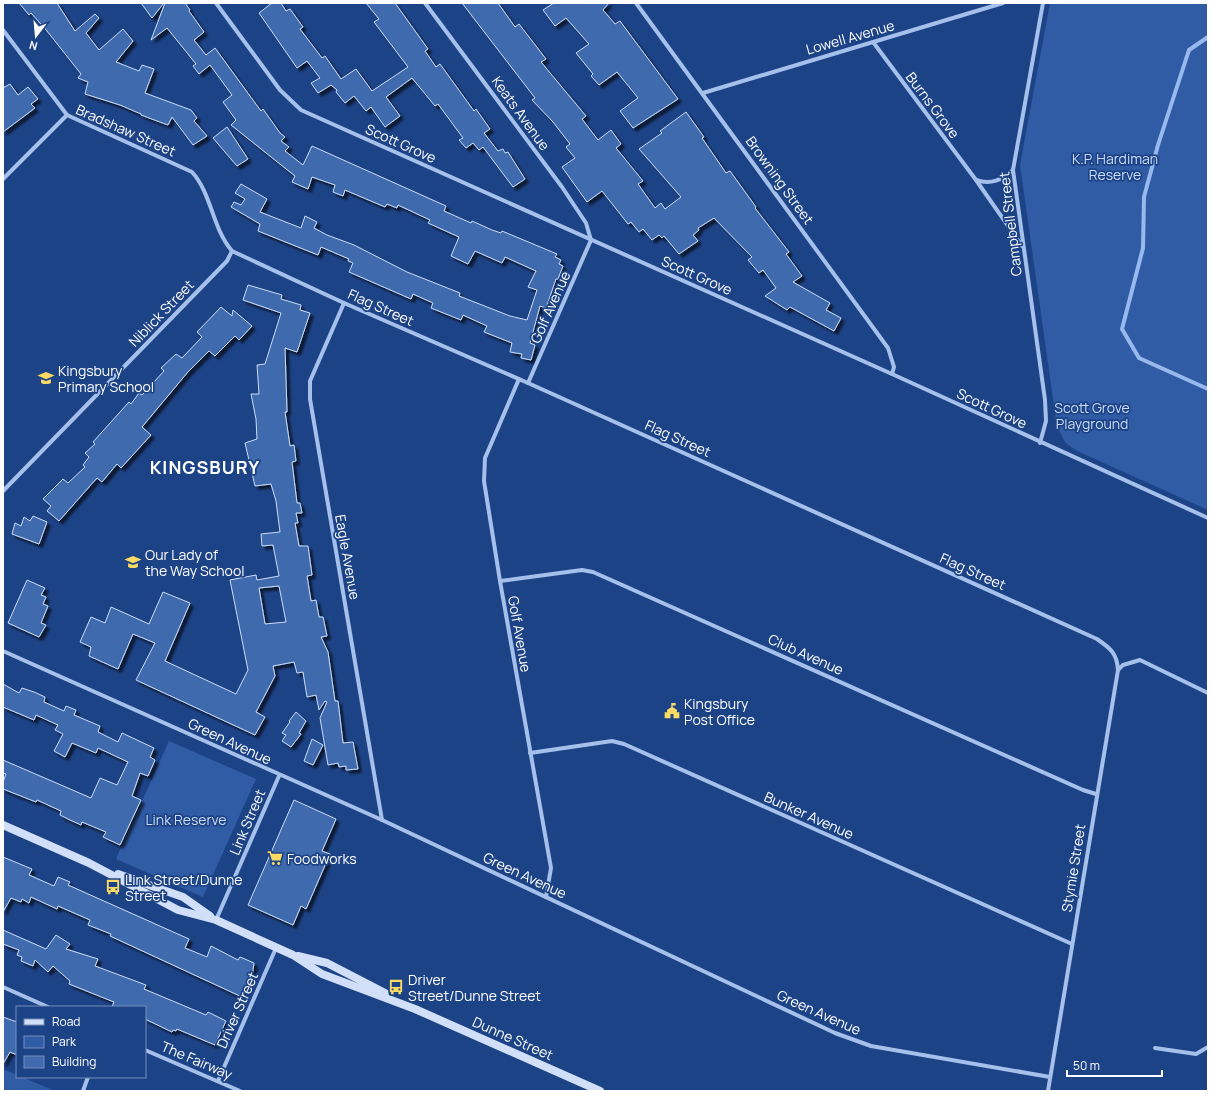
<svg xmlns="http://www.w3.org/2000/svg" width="1211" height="1094" font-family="Manrope,sans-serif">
  <defs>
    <filter id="shadow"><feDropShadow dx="3.5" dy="3.5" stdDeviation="1" flood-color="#0009"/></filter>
  </defs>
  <rect width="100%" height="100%" fill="#1d4387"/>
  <g fill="#305ba5">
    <path d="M1050,3H1208V510L1075,450L1065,442L1057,427L1020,165Z"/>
    <path d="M169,741L256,779L203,897L116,859Z"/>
    <path d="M3,1069L17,1075V1077H22L55,1091H3Z"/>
  </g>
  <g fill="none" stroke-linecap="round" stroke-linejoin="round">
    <path stroke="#98b9ed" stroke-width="4" d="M1208,37L1189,50L1158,145L1144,197L1143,248L1122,329L1139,358L1208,389"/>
  </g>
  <g fill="#416aae" stroke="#cadcf8" fill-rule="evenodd" filter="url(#shadow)">
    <path d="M19,3H57L75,31L95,14L99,18L86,33L99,50L123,29L133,41L116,62L139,71L142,65L154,69L145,93L191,110L197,118L194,121L207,136L193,145L172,117L168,125L141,115V114L120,105L85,94L88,82L78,78L81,74L47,31L31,13L29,15Z"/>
    <path d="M141,3H164L152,18Z"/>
    <path d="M165,3H185L190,10L189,11L204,32L194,40L206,55L215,48L261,111L263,109L280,133L285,137L281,141L289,147L285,151L303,165L312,146L446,206L444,211L471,223L472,221L492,230L501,233L502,231L557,254L555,257L561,260L559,264L563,266L558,279H556L546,308L540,306L530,343L535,345L531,360L521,358L522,354L510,352L512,343L484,332L487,326L463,315L461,320L431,308L433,303L413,294L411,299L349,272L353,263L348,261L349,259L321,247L318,255L258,231L260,224L231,207L234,202L241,205L245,199L235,193L241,184L267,199L260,212L301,228L305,216L317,222L314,228L327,235L354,245L407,272L460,293L459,296L510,316L527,320L537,290L528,287L536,271L505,257L502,263L475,251L468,264L451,256L459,237L428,223L430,220L398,205L397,208L387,204L385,207L345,190L343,196L333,192L335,185L312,177L308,189L292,182L295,176L231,125L236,120L223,102L232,95L210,65L199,74L193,66L196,64L167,28L151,40Z"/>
    <path d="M272,3H281L286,11L290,9L303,27L300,29L322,58L325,56L341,79L356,69L372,91L408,67L374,22L379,19L366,3H395L428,49L425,51L436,67L440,64L474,111L476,109L490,129L484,133L498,151L503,149L505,153L508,152L525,179L513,187L483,147L479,150L473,143L466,148L459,140L463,138L438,104L435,106L412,78L386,97L400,116L385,127L371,107L366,111L354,96L345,103L336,92L337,90L331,85L318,93L311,83L320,78L307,61L297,68L259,13Z"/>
    <path d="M462,3H498L515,27L519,24L546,59L541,62L586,116L582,119L598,140L611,130L621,144L616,148L643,181L638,184L655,208L661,203L665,209L681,197L639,149L662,133L660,131L686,112L704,137L702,138L726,173L730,171L756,207L755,208L789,252L786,254L802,276L793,282L830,303L826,310L841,318L834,331L790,307L787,310L765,296L776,288L763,270L759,273L748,260L752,257L714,218L698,228L699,230L693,235L698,241L679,254L664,236L662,238L659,235L652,240L643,229L639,232L631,222L628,224L602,191L587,202L562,167L575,158L566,147L570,144L553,122L532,100L535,98Z"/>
    <path d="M554,3H609L603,10L615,24L620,21L678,99L633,128L620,111L638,98L617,72L599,85L591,76L593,74L576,53L589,44L566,18L555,26L543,10Z"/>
    <path d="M10,84L18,95L28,87L38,99L31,104L35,108L3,132V88Z"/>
    <path d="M227,127L248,159L237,166L213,138Z"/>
    <path d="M248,285L282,295L281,299L301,305L300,310L310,313L297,352L285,348L287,412H285L290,446L294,445L296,461L292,462L297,503H300L302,513H296L298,523H295L299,546H308L312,575L307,576L311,601L316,600L319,617H323L327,636L321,637L328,652L335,701H338L343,743L353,742L358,769L346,770V766L339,767L338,763L328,765L320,718L327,702L325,701L319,710L316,695L307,697L303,672L297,673L294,662L273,666L275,676L256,712L265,717L255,735L136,680L155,643L133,634L118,669L89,656L91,647L80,642L91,617L105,623L111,607L149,624L163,592L190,603L165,661L236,694L248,670L230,580L256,575L257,580L279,576L273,545L262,546L261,534L280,532L276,501L271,484L255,486L245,443L257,439L256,419L251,394H259L257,365L265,364L281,313L243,300ZM279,586L286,622L265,624L259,588Z"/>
    <path d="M221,307L232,316L233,310L252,326L239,340L235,336L215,356L209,351L187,373L142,427L151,435L121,468L117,464L102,482L97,478L59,521L47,511L51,506L43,499L63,479L68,483L85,467L83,465L89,457L85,453L95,444L93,442L129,402L131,404L139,393L142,395L164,371L161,368L176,354L182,358L202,337L197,332Z"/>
    <path d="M33,516L47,522L39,544L12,534L15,523L21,526L24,517L30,521Z"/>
    <path d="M27,580L45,588L41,595L46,597L43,604L48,606L41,623L46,625L39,637L8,623Z"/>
    <path d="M3,684L19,693L22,688L34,692L45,697L44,702L64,711L66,706L76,710L74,715L100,726L98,732L118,742L122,733L154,748L150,757L155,760L148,776L140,773L132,796L141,800L120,845L103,837L106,832L82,822L81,825L70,820L60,815L61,811L37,800L36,802L3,789V782L6,774L3,773V760L91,798L100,778L117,785L128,762L98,748L96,753L72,743L65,757L54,751L63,734L55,730L58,725L36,715L34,720L3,707Z"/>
    <path d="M296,712L306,721L299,733L301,734L291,747L282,741L286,735L282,733L290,722L289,721Z"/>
    <path d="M312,739L323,745L313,765L304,761Z"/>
    <path d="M294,800L336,819L322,851L330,854L306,909L301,906L293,925L248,905Z"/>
    <path d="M3,857L32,869L29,875L54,886L58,877L70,882L68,885L189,939L185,948L207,957L211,946L238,960L240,957L254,963L252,977L242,997L110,936L111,934L88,925L90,920L58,906L57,909L31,897L29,903L22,899L21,902L11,898L3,912Z"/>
    <path d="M3,930L46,949L56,935L70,944L66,949L98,959L95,966L146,985L144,989L206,1015L208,1012L226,1021L215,1045L177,1029L176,1031L173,1030L172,1032L145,1019V1007H112L114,1002L69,984L70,981L53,966L48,972L35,960L33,966L21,961L22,957L17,955L19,950L3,944Z"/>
    <path d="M3,1017L17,1022V1055L10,1052L3,1064Z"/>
  </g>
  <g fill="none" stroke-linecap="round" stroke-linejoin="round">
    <g stroke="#a5c0eb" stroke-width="4">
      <path d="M216,3L280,90L301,110L892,374L1208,518"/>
      <path d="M425,3L562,187L586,223L591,240L528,383"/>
      <path d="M636,3L888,348L894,367L892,374"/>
      <path d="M3,30L67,115L192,172C212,194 212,228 232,251L344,303L528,383L1097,639C1110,648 1117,653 1118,670L1048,1091"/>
      <path d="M873,42L976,180L1022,246"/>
      <path d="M703,93L1003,3"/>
      <path d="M3,179L67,115"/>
      <path d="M976,180C991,185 1002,180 1013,170"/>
      <path d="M344,303L310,381V399L382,820"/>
      <path d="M519,379L485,458L484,481L500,581L551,868L546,897"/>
      <path d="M1040,443L1046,421L1045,400L1013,170L1043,3"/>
      <path d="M3,491L227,261L232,251"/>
      <path d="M500,581L582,570L593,572L1083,790L1096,794"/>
      <path d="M3,651L382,820L835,1033L871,1046L1050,1077"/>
      <path d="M1118,670L1123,665L1140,660L1208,693"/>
      <path d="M530,753L612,741L624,744L1072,944"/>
      <path d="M216,920L279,776"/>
      <path d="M3,987L48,1007"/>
      <path d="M1155,1048L1196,1054L1208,1047"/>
      <path d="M145,1050L240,1091"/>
      <path d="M218,1081L276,948"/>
      <path d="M83,1091L88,1077"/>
    </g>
    <g stroke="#d1dff8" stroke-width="8">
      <path d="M3,825L89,863L178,910L216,920L293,955L322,974L415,1009L600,1091"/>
      <path d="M118,874L183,897L210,916"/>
      <path d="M298,956L327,963L385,993"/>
    </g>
  </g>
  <defs>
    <symbol id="school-bare" viewBox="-9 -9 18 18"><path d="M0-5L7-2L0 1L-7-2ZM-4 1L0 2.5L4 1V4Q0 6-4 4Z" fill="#fbdb63" stroke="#1d4387" stroke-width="2.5" paint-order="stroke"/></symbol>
    <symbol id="civic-bare" viewBox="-9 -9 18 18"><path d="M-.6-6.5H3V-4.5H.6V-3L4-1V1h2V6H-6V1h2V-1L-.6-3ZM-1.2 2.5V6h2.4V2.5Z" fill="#fbdb63" stroke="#1d4387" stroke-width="2.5" paint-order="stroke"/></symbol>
    <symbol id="supermarket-bare" viewBox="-9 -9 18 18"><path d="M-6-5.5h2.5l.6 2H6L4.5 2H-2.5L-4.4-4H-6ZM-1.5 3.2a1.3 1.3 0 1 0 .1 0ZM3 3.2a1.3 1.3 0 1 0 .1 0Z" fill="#fbdb63" stroke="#1d4387" stroke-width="2.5" paint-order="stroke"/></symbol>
    <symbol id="bus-bare" viewBox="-9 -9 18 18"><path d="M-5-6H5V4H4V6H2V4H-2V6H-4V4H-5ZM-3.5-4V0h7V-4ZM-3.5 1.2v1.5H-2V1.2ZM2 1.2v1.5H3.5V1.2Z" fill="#fbdb63" stroke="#1d4387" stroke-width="2.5" paint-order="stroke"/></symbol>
  </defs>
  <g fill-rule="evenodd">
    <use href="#school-bare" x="35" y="367" width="22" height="22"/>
    <use href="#school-bare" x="122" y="551" width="22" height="22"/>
    <use href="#civic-bare" x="661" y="700" width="22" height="22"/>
    <use href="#supermarket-bare" x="264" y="847" width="22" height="22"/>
    <use href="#bus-bare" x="102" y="876" width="22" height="22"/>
    <use href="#bus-bare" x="385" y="976" width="22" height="22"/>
  </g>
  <g text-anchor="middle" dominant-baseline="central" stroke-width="3.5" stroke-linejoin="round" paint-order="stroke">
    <g font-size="14" fill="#fff" stroke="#1d4387">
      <text transform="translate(850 37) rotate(-16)">Lowell Avenue</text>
      <text transform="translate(933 105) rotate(53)">Burns Grove</text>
      <text transform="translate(521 113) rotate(54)">Keats Avenue</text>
      <text transform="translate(126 130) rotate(24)">Bradshaw Street</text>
      <text transform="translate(401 143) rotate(24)">Scott Grove</text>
      <text transform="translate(780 180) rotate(54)">Browning Street</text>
      <text transform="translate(1010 224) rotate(-97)">Campbell Street</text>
      <text transform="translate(697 275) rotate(24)">Scott Grove</text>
      <text transform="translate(381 307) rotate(24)">Flag Street</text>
      <text transform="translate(550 307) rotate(-66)">Golf Avenue</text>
      <text transform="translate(161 313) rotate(-46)">Niblick Street</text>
      <text transform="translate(992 408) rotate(25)">Scott Grove</text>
      <text transform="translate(678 438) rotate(24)">Flag Street</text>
      <text transform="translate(348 557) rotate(80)">Eagle Avenue</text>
      <text transform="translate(973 571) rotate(24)">Flag Street</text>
      <text transform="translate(520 634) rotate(80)">Golf Avenue</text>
      <text transform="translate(806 654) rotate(24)">Club Avenue</text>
      <text transform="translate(230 741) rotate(25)">Green Avenue</text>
      <text transform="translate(809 815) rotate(24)">Bunker Avenue</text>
      <text transform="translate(247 822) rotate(-67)">Link Street</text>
      <text transform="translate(1073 868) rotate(-81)">Stymie Street</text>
      <text transform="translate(525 875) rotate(25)">Green Avenue</text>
      <text transform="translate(237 1010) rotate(-66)">Driver Street</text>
      <text transform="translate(819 1012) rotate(24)">Green Avenue</text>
      <text transform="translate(513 1038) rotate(24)">Dunne Street</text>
      <text transform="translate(197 1060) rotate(23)">The Fairway</text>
    </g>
    <g font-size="14" fill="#cadcf8" stroke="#1d4387">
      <text x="1115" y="158">K.P. Hardiman<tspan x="1115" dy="16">Reserve</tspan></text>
      <text x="1092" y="407">Scott Grove<tspan x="1092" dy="16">Playground</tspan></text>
      <text x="186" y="819">Link Reserve</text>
    </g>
    <g font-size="14" fill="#fff" stroke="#1d4387" text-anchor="start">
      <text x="58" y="370">Kingsbury<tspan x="58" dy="16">Primary School</tspan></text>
      <text x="145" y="554">Our Lady of<tspan x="145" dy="16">the Way School</tspan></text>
      <text x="684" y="703">Kingsbury<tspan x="684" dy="16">Post Office</tspan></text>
      <text x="287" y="858">Foodworks</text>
      <text x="125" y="879">Link Street/Dunne<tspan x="125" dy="16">Street</tspan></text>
      <text x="408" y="979">Driver<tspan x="408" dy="16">Street/Dunne Street</tspan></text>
    </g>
    <g font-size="18" font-weight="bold" letter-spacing="1" fill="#fff" stroke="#1d4387">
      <text x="205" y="467">KINGSBURY</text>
    </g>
  </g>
  <rect width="1211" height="1094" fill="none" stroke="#ffffff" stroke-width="8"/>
  <rect x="16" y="1006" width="130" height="72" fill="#1d4387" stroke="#778eb7"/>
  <rect x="24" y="1019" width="20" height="6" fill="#d1dff8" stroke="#778eb7"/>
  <text x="52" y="1026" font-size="12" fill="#ffffff">Road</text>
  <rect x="24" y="1036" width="20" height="12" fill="#305ba5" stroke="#778eb7"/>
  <text x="52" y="1046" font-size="12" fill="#ffffff">Park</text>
  <rect x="24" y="1056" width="20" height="12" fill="#416aae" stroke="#778eb7"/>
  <text x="52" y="1066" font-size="12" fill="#ffffff">Building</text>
  <g transform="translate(36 36) rotate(196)" stroke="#1d4387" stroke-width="3" paint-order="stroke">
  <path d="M0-3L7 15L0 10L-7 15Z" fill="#ffffff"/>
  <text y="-6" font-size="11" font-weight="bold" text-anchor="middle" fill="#ffffff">N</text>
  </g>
  <path d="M1067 1070v6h95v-6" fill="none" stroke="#ffffff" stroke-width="2"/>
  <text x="1073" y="1070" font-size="12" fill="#ffffff" stroke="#1d4387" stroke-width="3" paint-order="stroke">50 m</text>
</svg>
